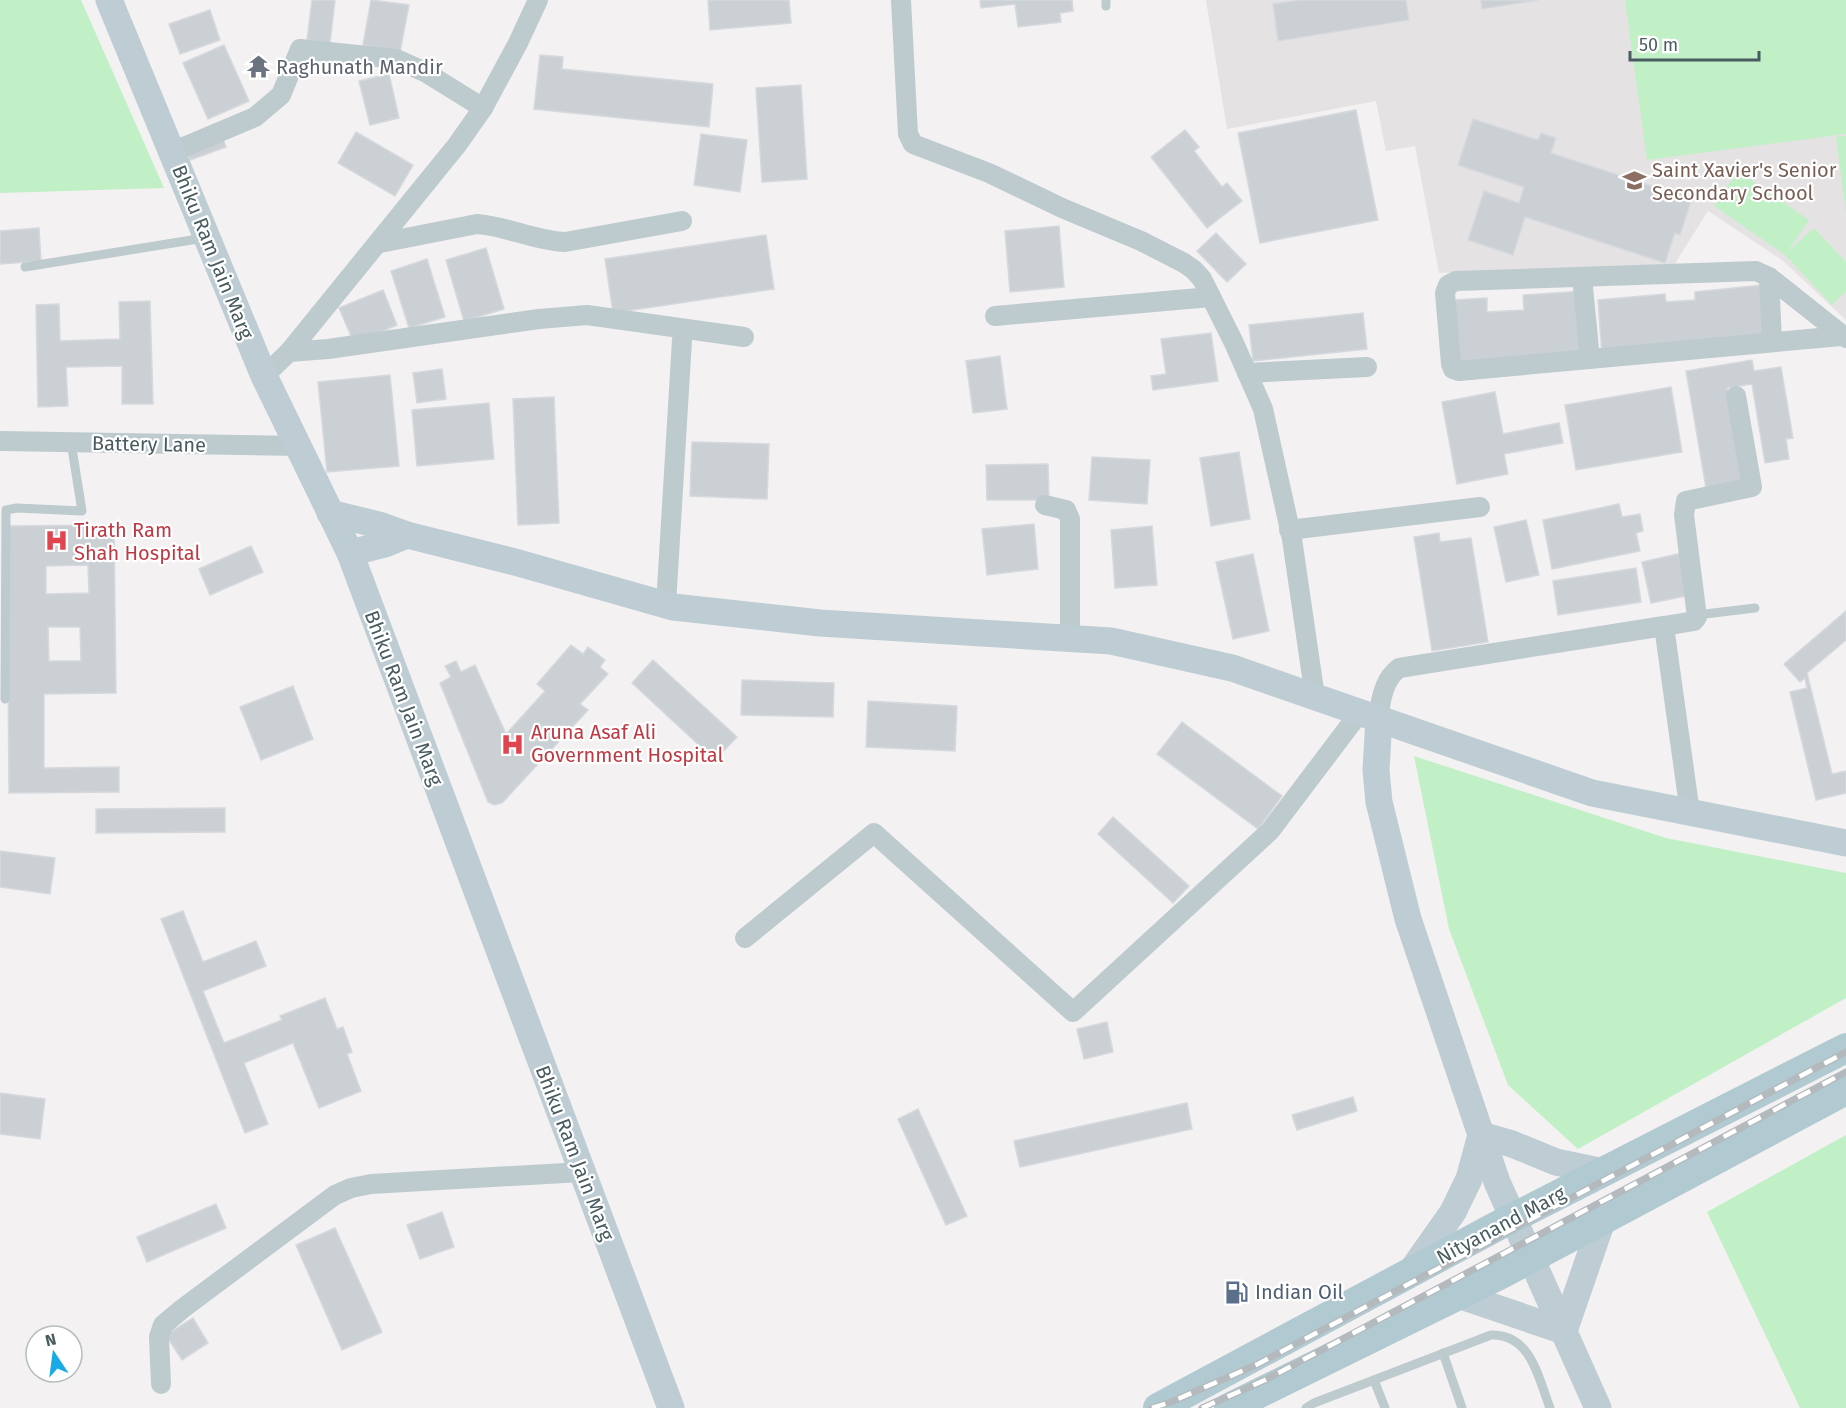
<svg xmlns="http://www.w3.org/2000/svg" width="1846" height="1408" font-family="'Fira Sans',sans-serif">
  <rect width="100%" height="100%" fill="#f4f1f2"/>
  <path fill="#e5e2e4" d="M1206,0H1846V320L1782,260L1708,211L1674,265L1439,273L1415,146L1386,151L1376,101L1227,129Z"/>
  <g fill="#c1f0c6">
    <path d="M0,0H81L164,188L0,193Z"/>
    <path d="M1625,0H1846V134L1647,160Z"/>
    <path d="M1846,136V213L1836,137Z"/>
    <path d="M1738,171L1809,220L1787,252L1814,228L1846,262V291L1832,305L1785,255L1714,206Z"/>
    <path d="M1414,756L1666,838L1846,873V998L1578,1149L1508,1085L1449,929Z"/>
    <path d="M1846,1135V1408H1800L1707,1212Z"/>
  </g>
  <g fill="#cbd0d4" stroke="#d5d9dd" stroke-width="1.5" fill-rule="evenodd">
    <path d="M312,0H335L330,43L307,40Z"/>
    <path d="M371,0L409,5L400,52L363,45Z"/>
    <path d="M708,0H789L791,23L710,30Z"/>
    <path d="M980,0H1072L1073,11L1060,13L1061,22L1018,27L1015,4L981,8Z"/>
    <path d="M1301,0H1406L1409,20L1278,41L1273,4Z"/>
    <path d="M1481,0H1538L1482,9Z"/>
    <path d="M210,10L220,40L180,54L169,24Z"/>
    <path d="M224,45L249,101L208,119L183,63Z"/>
    <path d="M540,55L563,57L562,69L713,84L709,127L534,109Z"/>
    <path d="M389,74L399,118L370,125L359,81Z"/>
    <path d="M801,85L807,179L762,182L756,88Z"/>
    <path d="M1356,110L1378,220L1260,243L1238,133Z"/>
    <path d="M1473,119L1538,140L1541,133L1556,138L1551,153L1679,195L1680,191L1693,195L1680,235L1675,233L1665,263L1525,217L1513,255L1468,240L1484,191L1519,203L1524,187L1458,165Z"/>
    <path d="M1185,130L1199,147L1194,151L1222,187L1227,183L1242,201L1207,228L1151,157Z"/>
    <path d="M356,132L413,165L395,196L338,163Z"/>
    <path d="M701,134L747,140L740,192L694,185Z"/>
    <path d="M222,136L226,147L190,160L186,149Z"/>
    <path d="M1059,226L1064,287L1010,292L1005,231Z"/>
    <path d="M39,228L41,261L0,264V231Z"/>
    <path d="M1216,233L1246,264L1227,282L1197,251Z"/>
    <path d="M766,235L774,289L613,313L605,259Z"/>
    <path d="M486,248L504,309L464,321L446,260Z"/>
    <path d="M427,259L445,317L409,328L391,271Z"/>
    <path d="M1762,285L1767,339L1602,354L1598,300L1665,294L1666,302L1695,300V292Z"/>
    <path d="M383,290L397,325L354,343L339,308Z"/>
    <path d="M1583,291L1587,353L1458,362L1453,300L1487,298V312L1524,310L1523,295Z"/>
    <path d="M150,301L153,404H122V366L66,367L68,406L38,407L36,305L59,304L60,341L120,339L119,302Z"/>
    <path d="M1363,313L1367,349L1253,361L1249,325Z"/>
    <path d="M1211,333L1218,381L1153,390L1151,376L1166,374L1161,339Z"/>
    <path d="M1000,356L1007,409L973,413L966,361Z"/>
    <path d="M1752,360L1754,371L1781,367L1793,438L1786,439L1789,459L1765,463L1752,384L1727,388L1743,482L1706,488L1686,371Z"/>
    <path d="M442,369L446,399L417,403L413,373Z"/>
    <path d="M390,375L399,466L327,472L318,382Z"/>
    <path d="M1671,387L1682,452L1576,470L1565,405Z"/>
    <path d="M1495,392L1503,434L1559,423L1563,443L1504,454L1508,474L1457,484L1442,402Z"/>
    <path d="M554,397L559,523L518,525L513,399Z"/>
    <path d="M489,403L494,459L417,466L412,410Z"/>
    <path d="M692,442L769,444L767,499L690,496Z"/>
    <path d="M1239,452L1250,519L1211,526L1200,458Z"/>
    <path d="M1092,457L1150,460L1147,504L1089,500Z"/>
    <path d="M1048,464L1049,500H987L986,465Z"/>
    <path d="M1619,504L1622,517L1640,514L1643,531L1636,533L1640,551L1552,569L1543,520Z"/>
    <path d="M1526,520L1539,575L1506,582L1494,527Z"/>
    <path d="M1034,524L1038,569L987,575L982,529Z"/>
    <path d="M114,525L116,693L44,694V768L119,767V792L9,793L7,526ZM88,565L89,593L46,594V566ZM48,627H80L81,661H49Z"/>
    <path d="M1152,526L1157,585L1115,588L1111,530Z"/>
    <path d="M1439,533L1440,542L1471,538L1488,642L1432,651L1414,537Z"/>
    <path d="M251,546L263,572L210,595L199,569Z"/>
    <path d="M1682,553L1691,595L1651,603L1642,562Z"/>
    <path d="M1253,554L1269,631L1233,639L1216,562Z"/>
    <path d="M1636,568L1641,602L1558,615L1553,581Z"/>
    <path d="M1846,611V640L1807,673L1832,774L1846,771V793L1816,800L1790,692L1807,688L1805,678L1800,682L1784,664Z"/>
    <path d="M571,645L583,654L588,647L605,660L600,667L608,674L580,704L588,710L502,803L494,805L488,802L440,683L451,677L445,666L456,661L461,672L475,665L506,734L545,691L537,684Z"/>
    <path d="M653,660L737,737L715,760L632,683Z"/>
    <path d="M742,680L834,683L833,717L741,715Z"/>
    <path d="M293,686L313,739L261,760L240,707Z"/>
    <path d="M868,701L957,706L955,751L866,747Z"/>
    <path d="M1182,722L1282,796L1258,829L1157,754Z"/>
    <path d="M225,808V832L96,833V809Z"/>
    <path d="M1113,817L1189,886L1173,903L1098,834Z"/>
    <path d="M0,851L55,858L50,894L0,887Z"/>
    <path d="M183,911L203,962L256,941L266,966L203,991L224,1043L282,1020L280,1016L325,998L337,1029L343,1027L352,1052L347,1054L361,1091L319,1108L293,1043L244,1063L268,1124L245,1133L161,919Z"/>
    <path d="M1107,1022L1113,1052L1084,1059L1077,1029Z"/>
    <path d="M0,1093L45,1099L40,1139L0,1134Z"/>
    <path d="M1353,1097L1357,1111L1297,1130L1292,1115Z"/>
    <path d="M1187,1103L1192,1129L1020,1167L1014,1141Z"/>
    <path d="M918,1109L967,1216L946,1225L898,1119Z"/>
    <path d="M216,1204L226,1228L147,1262L137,1237Z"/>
    <path d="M442,1212L454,1247L420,1259L407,1225Z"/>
    <path d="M335,1228L382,1332L342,1350L296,1245Z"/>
    <path d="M193,1318L208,1343L182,1360L166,1335Z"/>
  </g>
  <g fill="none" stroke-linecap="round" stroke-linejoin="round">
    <g stroke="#bdcbce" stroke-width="9">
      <path d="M1106,0V6"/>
      <path d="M25,267L204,238"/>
      <path d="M1697,615L1755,608"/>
      <path d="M5,699L6,510L17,508L82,511L71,442"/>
      <path d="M1443,1353L1462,1408"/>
      <path d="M1374,1380L1385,1408"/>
      <path d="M1306,1408L1314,1403L1491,1335C1531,1334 1538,1377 1550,1408"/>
    </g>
    <g stroke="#bdcbce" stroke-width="20">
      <path d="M901,0L908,134L913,144L989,173L1062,208L1141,241L1184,263L1194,270L1202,279L1234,343L1263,409L1292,539L1315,697"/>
      <path d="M172,152L255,117L281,95L300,49L396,59L425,72L483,108"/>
      <path d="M380,243L477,224C507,226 535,241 565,242L682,221"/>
      <path d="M1582,277L1590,359"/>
      <path d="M1769,277L1772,341"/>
      <path d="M995,316L1211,297"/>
      <path d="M1841,336L1459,371L1453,369L1451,364L1445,293L1448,285L1456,281L1756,271L1769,277L1846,338"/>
      <path d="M289,352L328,349L539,319L587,315L744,337"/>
      <path d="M1247,373L1367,367"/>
      <path d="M264,376L289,352L457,145L483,108L518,43L538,0"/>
      <path d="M0,441L298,446"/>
      <path d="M1045,505L1066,510L1070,519V638"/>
      <path d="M1289,530L1480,507"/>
      <path d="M666,605L682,340"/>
      <path d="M1664,626L1694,621L1697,617L1684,515L1686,501L1752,487L1736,396"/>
      <path d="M1379,718C1380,700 1384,679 1399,668L1664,626L1690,813"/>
      <path d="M745,938L874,833L1073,1012L1270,831L1360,712"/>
      <path d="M161,1384L159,1337L163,1325L182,1309L335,1195L351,1188L371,1184L582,1172"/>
    </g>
    <g stroke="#bdcdd3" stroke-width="27">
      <path d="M109,0L264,376L350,553L671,1408"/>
      <path d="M330,513L379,525L407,535L515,562L673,607L820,623L1111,641L1232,668L1592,793L1846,843"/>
      <path d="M350,553L385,544L407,535"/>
      <path d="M1379,718L1376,770L1379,802L1408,919L1497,1182L1598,1408"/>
      <path d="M1410,1273L1453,1212L1469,1179L1481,1135L1512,1144L1556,1162L1604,1172"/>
      <path d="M1458,1295L1564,1331"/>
      <path d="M1564,1331L1602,1221"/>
    </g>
    <g stroke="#b1c9d0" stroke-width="30">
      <path d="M1158,1408L1499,1225L1846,1048"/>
      <path d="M1229,1408L1503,1273L1846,1090"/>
    </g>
    <defs>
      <g id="rail">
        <path d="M1152,1408L1171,1402L1258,1364L1846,1052"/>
        <path d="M1202,1408L1265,1380L1846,1072"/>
      </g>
    </defs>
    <use href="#rail" stroke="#b3b9bc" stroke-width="7"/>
    <use href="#rail" stroke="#fff" stroke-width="4.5" stroke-dasharray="14" stroke-linecap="butt"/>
  </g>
  <defs>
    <symbol id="temple-bare" viewBox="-9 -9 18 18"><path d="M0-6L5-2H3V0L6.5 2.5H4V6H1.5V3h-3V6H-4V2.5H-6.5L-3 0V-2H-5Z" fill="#6b7280" stroke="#fff" stroke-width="2.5" paint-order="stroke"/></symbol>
    <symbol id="school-bare" viewBox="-9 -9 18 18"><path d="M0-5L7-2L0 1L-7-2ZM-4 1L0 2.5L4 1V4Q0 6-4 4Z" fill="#8d6e63" stroke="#fff" stroke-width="2.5" paint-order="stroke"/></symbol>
    <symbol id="hospital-bare" viewBox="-9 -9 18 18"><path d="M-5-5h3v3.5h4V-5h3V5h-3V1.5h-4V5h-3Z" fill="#e0444e" stroke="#fff" stroke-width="2.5" paint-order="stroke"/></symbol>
    <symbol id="fuel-bare" viewBox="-9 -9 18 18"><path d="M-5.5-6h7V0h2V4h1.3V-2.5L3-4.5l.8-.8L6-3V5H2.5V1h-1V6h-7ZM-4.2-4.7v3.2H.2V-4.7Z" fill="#5c6f8a" stroke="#fff" stroke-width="2.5" paint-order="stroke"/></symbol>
  </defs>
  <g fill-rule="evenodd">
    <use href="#temple-bare" x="242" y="50" width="33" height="33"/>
    <use href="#school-bare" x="1618" y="164" width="33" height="33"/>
    <use href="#hospital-bare" x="40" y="524" width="33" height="33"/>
    <use href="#hospital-bare" x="496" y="728" width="33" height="33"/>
    <use href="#fuel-bare" x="1220" y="1276" width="33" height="33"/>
  </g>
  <g text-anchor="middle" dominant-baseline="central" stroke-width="4.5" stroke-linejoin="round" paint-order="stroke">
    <g font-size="20" fill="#5b616d" stroke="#fff" text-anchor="start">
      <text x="276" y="67">Raghunath Mandir</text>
    </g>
    <g font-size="20" fill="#785e54" stroke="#fff" text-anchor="start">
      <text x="1652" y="170">Saint Xavier's Senior<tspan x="1652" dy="23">Secondary School</tspan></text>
    </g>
    <g font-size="20" fill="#495b5f" stroke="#fff">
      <text transform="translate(213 252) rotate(68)">Bhiku Ram Jain Marg</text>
      <text transform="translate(149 444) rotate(1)">Battery Lane</text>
      <text transform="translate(404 698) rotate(69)">Bhiku Ram Jain Marg</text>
      <text transform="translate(575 1153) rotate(69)">Bhiku Ram Jain Marg</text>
      <text transform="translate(1501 1225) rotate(-28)">Nityanand Marg</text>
    </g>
    <g font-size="20" fill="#be3a42" stroke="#fff" text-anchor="start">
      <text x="74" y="530">Tirath Ram<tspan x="74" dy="23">Shah Hospital</tspan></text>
      <text x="531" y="732">Aruna Asaf Ali<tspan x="531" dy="23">Government Hospital</tspan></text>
    </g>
    <g font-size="20" fill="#4e5e75" stroke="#fff" text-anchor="start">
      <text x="1255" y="1292">Indian Oil</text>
    </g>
  </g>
  <g transform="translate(54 1354) rotate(347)"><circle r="28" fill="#ffffff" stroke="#b6bdbf" stroke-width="1.5"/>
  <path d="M0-4.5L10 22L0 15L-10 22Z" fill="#18aae7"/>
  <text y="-9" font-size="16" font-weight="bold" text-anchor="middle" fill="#495b5f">N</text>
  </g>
  <path d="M1630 51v9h129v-9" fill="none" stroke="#495b5f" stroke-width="3"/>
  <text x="1639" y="51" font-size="18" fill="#495b5f" stroke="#ffffff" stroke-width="4.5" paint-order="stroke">50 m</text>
</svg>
